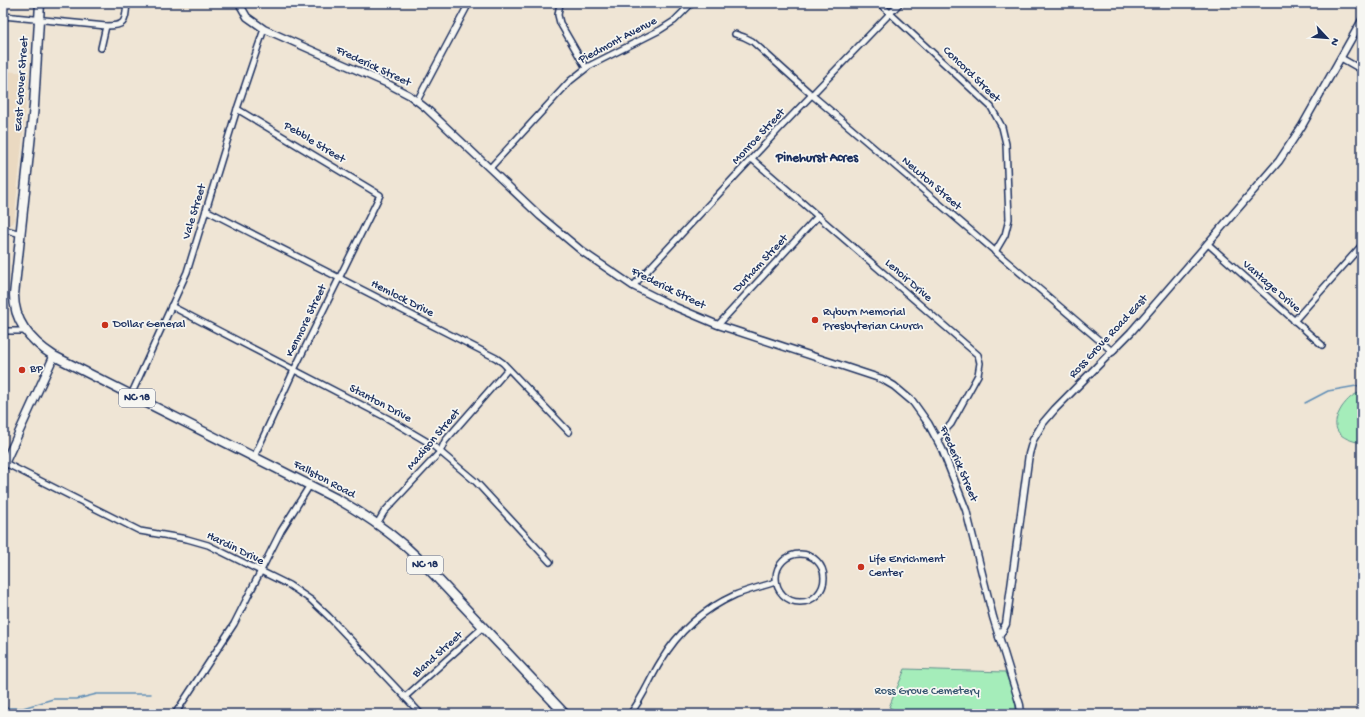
<svg xmlns="http://www.w3.org/2000/svg" width="1365" height="717" font-family="'Gochi Hand',sans-serif">
  <rect width="100%" height="100%" fill="#efe5d5"/>
  <filter id="ink" filterUnits="userSpaceOnUse"><feTurbulence type="fractalNoise" baseFrequency=".025" numOctaves="2"/><feDisplacementMap in="SourceGraphic" scale="8" xChannelSelector="R" yChannelSelector="G"/><feConvolveMatrix kernelMatrix="1 2 1 2 8 2 1 2 1" color-interpolation-filters="sRGB"/></filter>
  <g filter="url(#ink)">
    <path fill="#ead9c1" d="M3,71L29,73L14,222L8,227L3,226Z"/>
    <g fill="#a5edba" stroke="#608e8c">
      <path d="M1362,392V443C1339,439 1328,429 1342,407C1348,399 1353,394 1362,392Z"/>
      <path d="M905,669L1005,672L1014,696L1017,714H902L889,707Z"/>
    </g>
    <g fill="none" stroke-linecap="round" stroke-linejoin="round">
      <g stroke="#618eb6" stroke-width="1.5">
        <path d="M298,7V3"/>
        <path d="M1305,403L1328,391L1362,385"/>
        <path d="M3,708H23L53,699H77L97,694H151"/>
      </g>
      <defs>
        <g id="minor">
          <path d="M560,3L558,15L560,23L586,68"/>
          <path d="M879,3L991,107L1002,127L1006,144L1009,219L1005,235L995,252"/>
          <path d="M3,16L106,26C126,26 125,22 127,3"/>
          <path d="M735,34L744,37L752,41L812,95L1113,352"/>
          <path d="M101,48L106,26"/>
          <path d="M1341,58L1362,70"/>
          <path d="M417,101L469,3"/>
          <path d="M237,109L380,195L294,370L254,457"/>
          <path d="M752,159L978,355L980,363L978,375L951,424L937,439"/>
          <path d="M490,168L570,81L589,66L660,30L674,21L692,3"/>
          <path d="M206,210L496,358L503,363L569,432"/>
          <path d="M3,229L21,234"/>
          <path d="M1208,244L1322,345"/>
          <path d="M633,286L781,127L900,3"/>
          <path d="M171,306L387,418L431,444L476,482L550,562"/>
          <path d="M1294,321L1362,245"/>
          <path d="M718,325L818,216"/>
          <path d="M3,331H25"/>
          <path d="M131,395L187,272L237,109L264,29"/>
          <path d="M3,462L140,531L187,539L208,545L289,585L311,600L329,617L421,714"/>
          <path d="M377,524L384,512L440,452L445,441L508,369"/>
          <circle cx="800" cy="578" r="24"/>
          <path d="M405,697L483,627"/>
          <path d="M175,714L234,624L281,531L310,485"/>
          <path d="M630,714C643,698 650,678 661,661C678,632 704,609 735,595C748,590 763,586 776,582"/>
        </g>
        <g id="tertiary">
          <path d="M239,3L247,17L264,29L388,84L409,95L427,109L540,216L583,252L633,286L673,306L718,325L882,379L894,386L913,402L928,423L942,449L966,510L993,617L1020,705L1021,714"/>
          <path d="M999,637L1006,624L1029,454L1033,440L1043,423L1055,409L1131,332L1279,161L1302,126L1362,20"/>
        </g>
        <path id="secondary" d="M3,467L54,356"/>
        <path id="primary" d="M40,3L34,106L14,295C14,323 32,342 54,356L339,500C369,517 397,537 421,561L565,714"/>
      </defs>
      <use href="#minor" stroke="#1b2f5e" stroke-width="8"/>
      <use href="#tertiary" stroke="#1b2f5e" stroke-width="9"/>
      <use href="#secondary" stroke="#1b2f5e" stroke-width="10"/>
      <use href="#primary" stroke="#1b2f5e" stroke-width="11"/>
      <use href="#minor" stroke="#f6f6f2" stroke-width="5"/>
      <use href="#tertiary" stroke="#f6f6f2" stroke-width="6"/>
      <use href="#secondary" stroke="#f6f6f2" stroke-width="7"/>
      <use href="#primary" stroke="#f6f6f2" stroke-width="8"/>
    </g>
  </g>
  <g fill="#c8321e" stroke="#f6f6f2" stroke-width="1.5">
    <circle cx="815" cy="320" r="4"/>
    <circle cx="105" cy="325" r="4"/>
    <circle cx="22" cy="370" r="4"/>
    <circle cx="861" cy="567" r="4"/>
  </g>
  <g text-anchor="middle" dominant-baseline="central" stroke-width="3.5" stroke-linejoin="round" paint-order="stroke">
    <g fill="#f6f6f2" stroke="#5d6b8a" stroke-width="1">
      <rect x="119" y="389" width="36" height="18" rx="3"/>
      <rect x="407" y="556" width="36" height="18" rx="3"/>
    </g>
    <g font-size="11" font-weight="bold" fill="#1b2f5e">
      <text x="137" y="398">NC 18</text>
      <text x="425" y="565">NC 18</text>
    </g>
    <g font-size="12" fill="#1b2f5e" stroke="#f6f6f2">
      <text transform="translate(618 41) rotate(-28)">Piedmont Avenue</text>
      <text transform="translate(373 67) rotate(25)">Frederick Street</text>
      <text transform="translate(971 75) rotate(44)">Concord Street</text>
      <text transform="translate(22 84) rotate(-86)">East Grover Street</text>
      <text transform="translate(759 137) rotate(-47)">Monroe Street</text>
      <text transform="translate(314 143) rotate(31)">Pebble Street</text>
      <text transform="translate(931 184) rotate(41)">Newton Street</text>
      <text transform="translate(195 212) rotate(-73)">Vale Street</text>
      <text transform="translate(761 264) rotate(-47)">Durham Street</text>
      <text transform="translate(908 281) rotate(41)">Lenoir Drive</text>
      <text transform="translate(1271 287) rotate(41)">Vantage Drive</text>
      <text transform="translate(668 289) rotate(26)">Frederick Street</text>
      <text transform="translate(402 299) rotate(27)">Hemlock Drive</text>
      <text transform="translate(307 321) rotate(-64)">Kenmore Street</text>
      <text transform="translate(1109 337) rotate(-47)">Ross Grove Road East</text>
      <text transform="translate(380 404) rotate(28)">Stanton Drive</text>
      <text transform="translate(434 440) rotate(-50)">Madison Street</text>
      <text transform="translate(958 464) rotate(67)">Frederick Street</text>
      <text transform="translate(324 480) rotate(28)">Fallston Road</text>
      <text transform="translate(235 549) rotate(26)">Hardin Drive</text>
      <text transform="translate(438 655) rotate(-42)">Bland Street</text>
    </g>
    <g font-size="12" fill="#1b2f5e" stroke="#f6f6f2" text-anchor="start">
      <text x="823" y="313">Ryburn Memorial<tspan x="823" dy="14">Presbyterian Church</tspan></text>
      <text x="113" y="325">Dollar General</text>
      <text x="30" y="370">BP</text>
      <text x="869" y="560">Life Enrichment<tspan x="869" dy="14">Center</tspan></text>
    </g>
    <g font-size="12" fill="#375570" stroke="#f6f6f2">
      <text x="927" y="692">Ross Grove Cemetery</text>
    </g>
    <g font-size="13" font-weight="bold" fill="#1b2f5e" stroke="#f6f6f2">
      <text x="817" y="158">Pinehurst Acres</text>
    </g>
  </g>
  <rect width="1365" height="717" fill="none" stroke="#f6f6f2" stroke-width="16"/>
  <rect x="8" y="8" width="1349" height="701" fill="none" stroke="#1b2f5e" stroke-width="1.5" filter="url(#ink)"/>
  <g transform="translate(1327 38) rotate(116)" stroke="#f6f6f2" stroke-width="3" paint-order="stroke">
  <path d="M0-3L7 15L0 10L-7 15Z" fill="#1b2f5e"/>
  <text y="-6" font-size="11" font-weight="bold" text-anchor="middle" fill="#1b2f5e">N</text>
  </g>
</svg>
